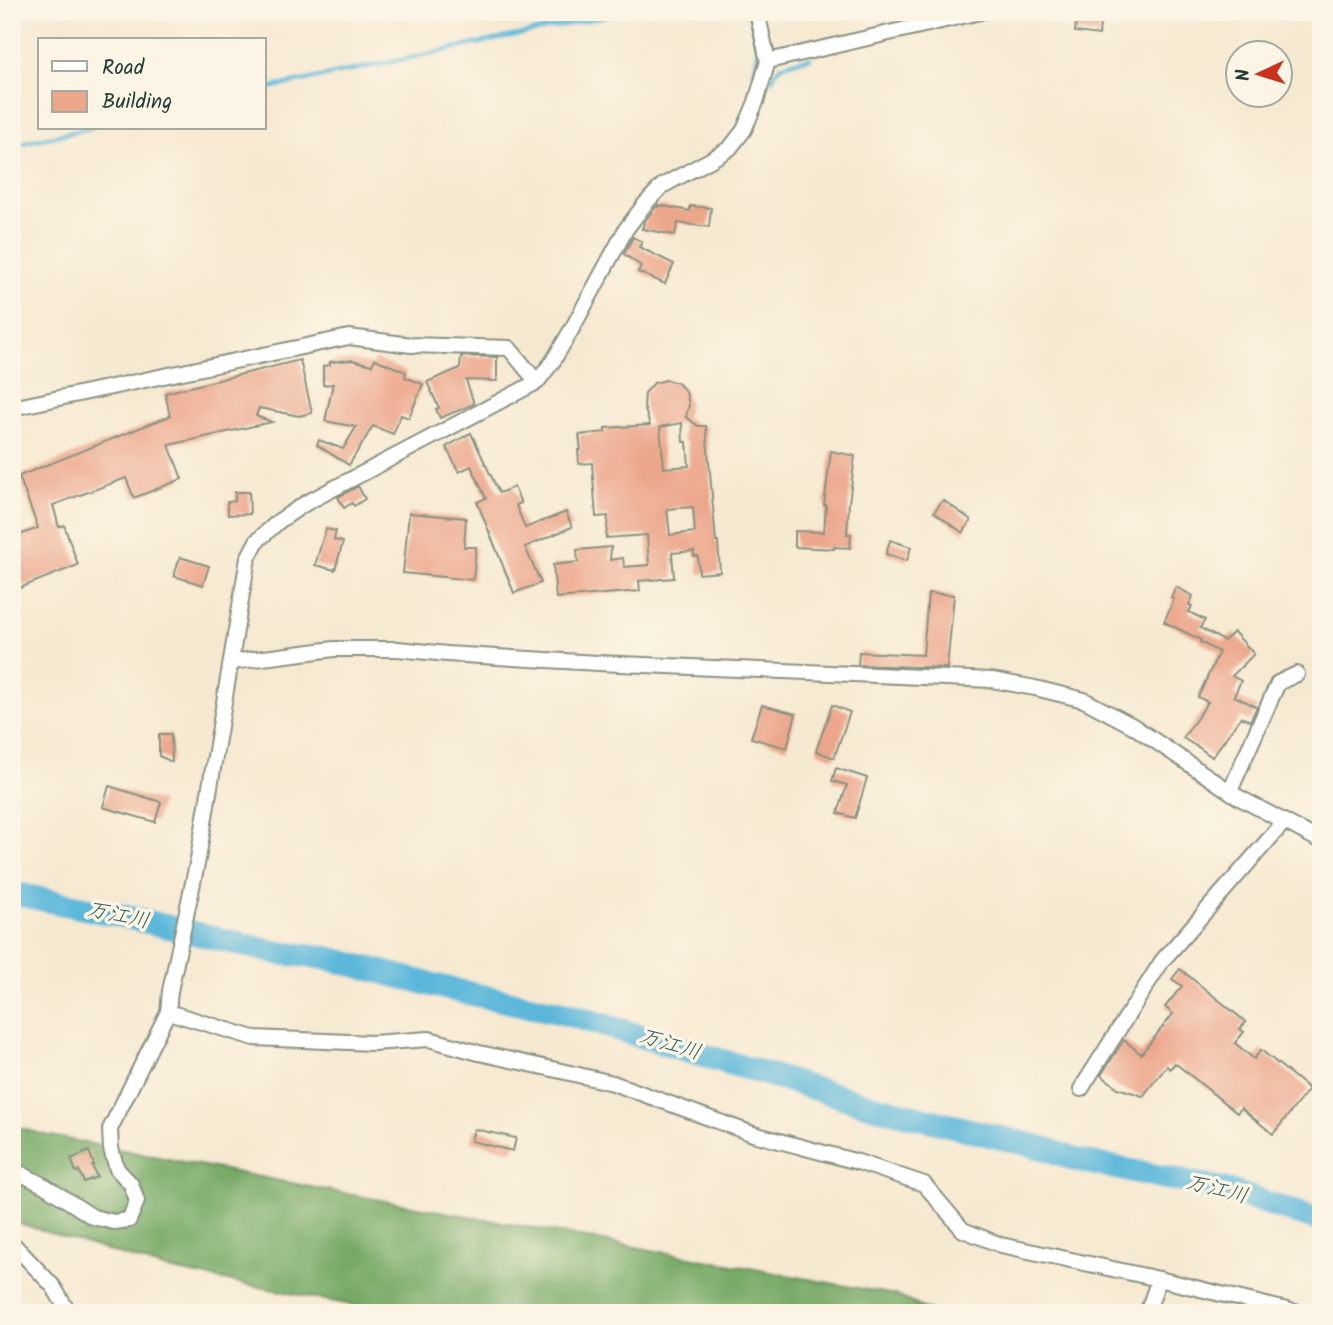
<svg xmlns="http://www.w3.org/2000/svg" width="1333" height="1325" font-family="Kalam,'Klee One',sans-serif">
  <rect width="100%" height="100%" fill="#fcf5e5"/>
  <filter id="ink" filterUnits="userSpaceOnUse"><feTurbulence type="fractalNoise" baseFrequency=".0143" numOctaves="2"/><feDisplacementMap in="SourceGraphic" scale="14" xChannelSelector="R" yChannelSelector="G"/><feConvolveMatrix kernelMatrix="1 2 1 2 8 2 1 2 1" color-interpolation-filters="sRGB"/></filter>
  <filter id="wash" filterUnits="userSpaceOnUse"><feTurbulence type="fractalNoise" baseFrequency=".00686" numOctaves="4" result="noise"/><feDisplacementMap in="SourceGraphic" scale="28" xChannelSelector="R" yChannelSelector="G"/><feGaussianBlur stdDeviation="1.57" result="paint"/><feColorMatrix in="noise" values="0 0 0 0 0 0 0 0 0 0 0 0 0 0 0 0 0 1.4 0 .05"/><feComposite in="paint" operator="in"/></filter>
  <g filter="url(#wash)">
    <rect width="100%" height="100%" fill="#f6e9d1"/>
    <path fill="#78aa66" stroke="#4c744d" stroke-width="2" d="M12,1126L46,1135L326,1190L895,1295L934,1313H392L167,1269L12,1221Z"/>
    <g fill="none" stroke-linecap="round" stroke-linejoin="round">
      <g stroke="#5cb7da" stroke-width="4.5">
        <path d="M750,12L758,51L754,74"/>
        <path d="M982,17L1003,12"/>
        <path d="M772,80C778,61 793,63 810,58"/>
        <path d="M264,89L625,12"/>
        <path d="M12,145L91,128"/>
      </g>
      <path stroke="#5cb7da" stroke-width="24" d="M12,893L127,917L278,953L327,958L449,989L567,1014L872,1106L1047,1149L1076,1160L1227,1190L1321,1221"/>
    </g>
    <g id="blocks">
      <g fill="#eca68a" fill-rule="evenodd">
        <path d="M1077,12H1101L1099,35L1075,32Z"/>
        <path d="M658,205L690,211V206L711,208L709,227L678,223L675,235L642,229L644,222L656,207H658Z"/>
        <path d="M633,237L642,242L639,247L674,264L665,284L638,272L641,266L624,254Z"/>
        <path d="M461,356L497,357V381L466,380L474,404L440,418L436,409L439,408L427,382L460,368Z"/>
        <path d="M375,359L406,372L405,377L423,384L409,418L401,415L393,434L373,426L349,465L317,445L319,440L343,449L356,427L325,421L333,384L323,385V366L330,365V362L352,360L372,365Z"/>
        <path d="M300,360L312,413L299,416L259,408L256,416L272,422L169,445L182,479L134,498L126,478L53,505L59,527L64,525L78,565L12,591V538L38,528L19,476L170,416L165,393Z"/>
        <path d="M666,380L678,383L686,392L689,405L686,417L698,426H706L716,542H718L720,572L699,574L698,556H694V551L672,553L674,578L639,581L640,591L556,598L553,565L578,562L577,550L611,547L610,560L623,558L624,567L649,565L647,535L606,538L608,516L596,517L592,463L579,464L578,450H581L579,435L605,432V428L650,425L644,407L645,393L654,383ZM682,423L683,442H687L689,466L664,468L660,427ZM693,507L695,532L670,535L667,509Z"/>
        <path d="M471,433L499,493L514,487L521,503L516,505L525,528L566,512L572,527L525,547L541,583L514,593L477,502L486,498L471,466L459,472L446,447Z"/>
        <path d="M831,451L855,456L849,503L847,534H851L850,548L834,547V549L795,547V531L824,532L826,505H824Z"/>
        <path d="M358,486L365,499L354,506L352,503L344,508L338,497Z"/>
        <path d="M235,492H249L250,514L228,515L227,502L235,501Z"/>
        <path d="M943,500L971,520L963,533L934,512Z"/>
        <path d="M409,513L466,518L464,547H476L473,580L403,573Z"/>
        <path d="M326,529L336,531L334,540L343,542L335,570L315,565Z"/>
        <path d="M890,540L911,547L907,561L886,554Z"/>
        <path d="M180,557L209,566L203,585L174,576Z"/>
        <path d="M1176,587L1193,596L1189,605L1192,606L1189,612L1205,620L1200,628L1224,641L1234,632L1254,654L1232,676L1241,681L1234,696L1257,707L1250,721L1241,717L1212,757L1197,746V747L1183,738L1208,702L1198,697L1219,652L1200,642L1201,640L1164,622L1174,599L1171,598Z"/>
        <path d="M928,593L954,595L947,668L858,665L859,652L923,655Z"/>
        <path d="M762,705L796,714L787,748L751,738Z"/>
        <path d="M832,705L850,712L834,758L816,751Z"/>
        <path d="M159,734H171L172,762L159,756Z"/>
        <path d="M836,768L867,778L855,818L838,813L847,785L832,781Z"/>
        <path d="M109,786L161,802L155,822L103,807Z"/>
        <path d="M1180,969L1246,1022L1240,1029L1244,1032L1235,1043L1254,1059L1261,1050L1309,1089L1273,1134L1241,1108L1237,1113L1175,1063L1170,1069L1167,1066L1143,1096L1118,1088L1101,1075L1124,1040L1141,1054L1173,1014L1165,1007L1182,986L1172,979Z"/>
        <path d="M474,1129L516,1138L513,1151L471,1141Z"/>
        <path d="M89,1151L94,1165L92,1166L97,1177L84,1182L79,1171L76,1172L71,1159Z"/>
      </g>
    </g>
  </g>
  <g filter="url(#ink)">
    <use href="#blocks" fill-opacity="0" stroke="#8a9382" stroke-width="2"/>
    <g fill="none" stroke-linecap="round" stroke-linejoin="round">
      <defs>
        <g id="minor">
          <path d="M768,61L980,12"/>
          <path d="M12,408L349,337L411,345L509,348L537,382"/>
          <path d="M232,662L334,649H398L447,654L598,663L992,680L1035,688L1084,700L1133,726L1238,797L1321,841"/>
          <path d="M1230,791L1278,683L1297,674"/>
          <path d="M168,1012L254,1038L373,1043L429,1039L479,1053L548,1068L613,1083L753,1134L858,1162L924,1184L963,1230L1001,1245L1159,1279L1299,1313"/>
          <path d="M1081,1089L1162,961L1284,822"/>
          <path d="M12,1169L45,1186L93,1217L114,1222L129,1220L137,1201L131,1184L117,1169L111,1149L110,1129L168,1012L170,991L198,859L248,558L257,541L279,521L306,503L537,382L553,361L573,327L626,229L645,204L662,186L712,159L730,148L744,130L756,102L768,61L757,12"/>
          <path d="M12,1243L53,1286L69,1313"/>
          <path d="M1147,1313L1159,1279"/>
        </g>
      </defs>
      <use href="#minor" stroke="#8a9382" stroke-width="18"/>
      <use href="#minor" stroke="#fff" stroke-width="14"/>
    </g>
  </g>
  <g text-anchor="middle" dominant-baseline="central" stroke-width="7" stroke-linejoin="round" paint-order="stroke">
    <g font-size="21" font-style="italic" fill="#2e5c5e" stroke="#fcf5e5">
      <text transform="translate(118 916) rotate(12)">万江川</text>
      <text transform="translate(670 1045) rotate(17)">万江川</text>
      <text transform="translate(1217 1190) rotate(14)">万江川</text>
    </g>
  </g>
  <rect width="1333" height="1325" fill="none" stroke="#fcf5e5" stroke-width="42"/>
  <rect x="38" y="38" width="228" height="91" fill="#fcf5e5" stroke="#a4ab9e" stroke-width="2"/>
  <rect x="52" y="61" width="35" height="10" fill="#ffffff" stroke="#a4ab9e" stroke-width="2"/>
  <text x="102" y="74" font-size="21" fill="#1f3d34">Road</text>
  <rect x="52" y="91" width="35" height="21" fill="#eca68a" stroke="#a4ab9e" stroke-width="2"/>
  <text x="102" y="108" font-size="21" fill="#1f3d34">Building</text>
  <g transform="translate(1259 74) rotate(266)"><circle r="33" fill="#fcf5e5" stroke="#a4ab9e" stroke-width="2"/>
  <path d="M0-5L12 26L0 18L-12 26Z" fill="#c8321e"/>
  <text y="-10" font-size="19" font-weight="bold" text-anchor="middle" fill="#1f3d34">N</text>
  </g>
</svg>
